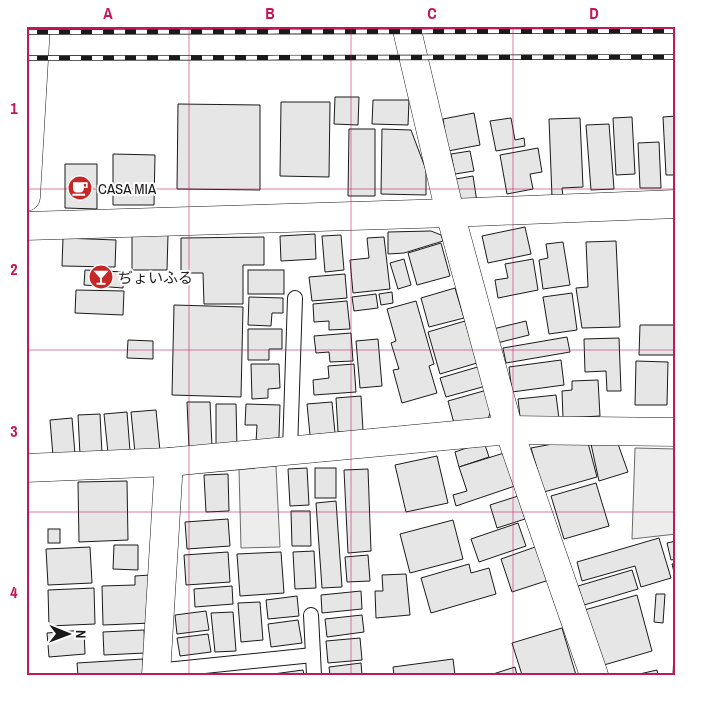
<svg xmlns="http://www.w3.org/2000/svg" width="702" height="701" font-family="'Archivo Narrow','Noto Sans JP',sans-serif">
  <rect width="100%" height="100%" fill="#fff"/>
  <g fill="#ededed" stroke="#6a6a6a">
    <path d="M635,448L676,449V534L632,539Z"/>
    <path d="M276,466L280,547L241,548L239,469Z"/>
  </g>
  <g fill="#e6e6e6" stroke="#1a1a1a">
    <path d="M335,97H359L358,125L334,124Z"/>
    <path d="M373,100H409L408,125L372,124Z"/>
    <path d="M281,102H330L329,177L280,176Z"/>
    <path d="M178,104L260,105V190L177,189Z"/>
    <path d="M474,113L480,145L448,151L443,119Z"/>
    <path d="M676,116V175H666L663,117Z"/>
    <path d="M632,117L635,174L616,175L613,118Z"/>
    <path d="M511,118L515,140L524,138L525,146L496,151L490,121Z"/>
    <path d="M580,118L583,187L562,188L563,197H552L549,119Z"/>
    <path d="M609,124L614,189L591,190L586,125Z"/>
    <path d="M349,129H375V196H348Z"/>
    <path d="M382,129L411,130L426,170V195L381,194Z"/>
    <path d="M659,142L661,188H640L638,143Z"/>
    <path d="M538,148L542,172L530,174L533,189L507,194L500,155Z"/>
    <path d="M470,151L474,171L455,174L451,154Z"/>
    <path d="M113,154L155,155L154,205H113Z"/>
    <path d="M65,164H97V209L65,208Z"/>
    <path d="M473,176L477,202L467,203L459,196L456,179Z"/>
    <path d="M525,227L531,254L488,263L482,236Z"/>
    <path d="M431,231L441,235L443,241L404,253L388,254V232Z"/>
    <path d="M315,234L316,259L281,261L280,236Z"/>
    <path d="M132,235H168L167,270H132Z"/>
    <path d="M341,235L344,270L325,272L322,236Z"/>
    <path d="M264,237V265H243V304H204L203,273H181V238Z"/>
    <path d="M384,237L390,289L353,293L350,260L369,258L367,238Z"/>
    <path d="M63,238L116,240L115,267L62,266Z"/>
    <path d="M616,241L620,327L582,328L576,288L588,287L586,242Z"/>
    <path d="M563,242L570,285L543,289L539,260L548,258L546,244Z"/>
    <path d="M441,243L450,276L417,285L408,253Z"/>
    <path d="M404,259L411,285L398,289L390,263Z"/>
    <path d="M533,259L538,290L498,298L495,280L508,278L505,264Z"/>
    <path d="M85,270L124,272L123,288L84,285Z"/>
    <rect x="248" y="270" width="36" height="24"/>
    <path d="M345,274L347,298L312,301L309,277Z"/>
    <path d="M455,288L464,318L429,327L421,298Z"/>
    <path d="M76,290L124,291L123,315L75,313Z"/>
    <path d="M392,292L393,303L381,305L379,294Z"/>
    <path d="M572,293L577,330L549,334L543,297Z"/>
    <path d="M376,294L378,308L354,311L352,297Z"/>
    <path d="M249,297L283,298V313H272L271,326L248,325Z"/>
    <path d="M347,301L350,329L329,330V321L314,322L313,304Z"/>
    <path d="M416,301L434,364L429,366L437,393L402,403L393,370L399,369L391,343L396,341L387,309Z"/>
    <path d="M174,305L243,307L241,397L172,395Z"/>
    <path d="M465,321L477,363L440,374L428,332Z"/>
    <path d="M526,321L529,335L497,343L493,329Z"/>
    <path d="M640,325H676V355H639Z"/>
    <path d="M248,329H282V349H269V360H248Z"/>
    <path d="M351,333L353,361L330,362L329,352L316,353L314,336Z"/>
    <path d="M567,337L570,352L506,363L503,348Z"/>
    <path d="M619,338L621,391H607L606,371L585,372L584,339Z"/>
    <path d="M378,339L382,386L360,388L356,341Z"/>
    <path d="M128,340L153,341V359L127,358Z"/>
    <path d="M561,360L564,385L512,392L509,367Z"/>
    <path d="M636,361L668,362L667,405H635Z"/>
    <path d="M251,364H279L280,388L268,389V398L252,399Z"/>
    <path d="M354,364L356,392L314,395L313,380L329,378L328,366Z"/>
    <path d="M481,366L486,386L446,397L440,378Z"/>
    <path d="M598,380L600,416L563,418L562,391L572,390V381Z"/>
    <path d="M675,381H676V418H674Z"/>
    <path d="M487,390L492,408L488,419L455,427L448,401Z"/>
    <path d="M556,395L559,419L520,417L518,399Z"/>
    <path d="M361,396L363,431L338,432L336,398Z"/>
    <path d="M187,402H210L212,447L189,448Z"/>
    <path d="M332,402L335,433L310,435L307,404Z"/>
    <path d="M216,404H236L237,447L216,448Z"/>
    <path d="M246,404L280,405L279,437L272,443H256L257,425H245Z"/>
    <path d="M156,410L160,451L135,453L131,412Z"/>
    <path d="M127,412L130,451L108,453L104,414Z"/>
    <path d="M100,414L102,454L80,455L78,415Z"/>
    <path d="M72,418L75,454L53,456L50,420Z"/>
    <path d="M484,442L489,457L459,467L455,452Z"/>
    <path d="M558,443H588L597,477L544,492L531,448Z"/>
    <path d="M591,444H618L628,472L599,481Z"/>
    <path d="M504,453L515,486L456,506L453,495L467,491L459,467Z"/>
    <path d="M437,456L448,503L406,512L395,465Z"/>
    <path d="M307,468L309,505L290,506L288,469Z"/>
    <rect x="315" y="468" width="21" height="30"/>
    <path d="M368,469L371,551L348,553L344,470Z"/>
    <path d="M228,474L229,511L206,512L204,475Z"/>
    <path d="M127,481L128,540L79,542L78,482Z"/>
    <path d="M596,483L609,526L564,539L551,496Z"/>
    <path d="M518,496L525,519L497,528L490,505Z"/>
    <path d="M336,501L342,587L322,588L316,503Z"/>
    <path d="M291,511H310L311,546H292Z"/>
    <path d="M228,519L230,546L187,549L185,522Z"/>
    <path d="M453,520L463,559L410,573L400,534Z"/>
    <path d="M518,523L526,546L479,562L471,539Z"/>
    <rect x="48" y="529" width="12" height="14"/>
    <path d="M659,538L671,578L641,587L635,566L582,581L577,562Z"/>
    <path d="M676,541V559L671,560L667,543Z"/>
    <path d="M114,545H138V570L113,569Z"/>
    <path d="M538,546L549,580L512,592L501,559Z"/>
    <path d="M90,547L92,583L48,585L46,549Z"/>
    <path d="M314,551L316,588L295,589L293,552Z"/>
    <path d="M228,552L230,582L186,585L184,555Z"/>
    <path d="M281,552L284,593L240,596L237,554Z"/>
    <path d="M368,555L370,581L347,582L345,557Z"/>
    <path d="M676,563V580L672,564Z"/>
    <path d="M469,564L471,573L489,568L496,594L431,613L421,578Z"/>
    <path d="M632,570L638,589L584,605L578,586Z"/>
    <path d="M406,574L410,615L376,618L375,591H383L382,575Z"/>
    <path d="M150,575L152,623L103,625L102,586L135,585V576Z"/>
    <path d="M232,586L233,604L195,607L194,589Z"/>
    <path d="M94,588L95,624L49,626L48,590Z"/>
    <path d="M361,591L362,609L322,613L321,595Z"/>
    <path d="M656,594H665L663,623L654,622Z"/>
    <path d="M637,595L652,651L597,667L581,611Z"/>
    <path d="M297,596L299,616L268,619L266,600Z"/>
    <path d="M260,602L263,640L241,642L238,603Z"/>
    <path d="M206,611L209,630L177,634L175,615Z"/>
    <path d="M233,612L236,651L215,652L211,613Z"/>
    <path d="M676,612V675H673Z"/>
    <path d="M362,615L364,632L327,637L325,619Z"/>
    <path d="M298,620L302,643L271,647L268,624Z"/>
    <path d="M562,628L576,675H522L512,643Z"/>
    <path d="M84,630L85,654L49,657L47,633Z"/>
    <path d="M144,630L145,653L104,655L103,632Z"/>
    <path d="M208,634L211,652L180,656L177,638Z"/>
    <path d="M360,638L362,660L328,663L326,641Z"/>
    <path d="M143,659L144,675H78L77,663Z"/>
    <path d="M453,659L455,675H394L393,667Z"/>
    <path d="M361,663L362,675H330L329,667Z"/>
    <path d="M515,667L517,675H490Z"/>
    <path d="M303,670L304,675H274L273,674Z"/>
    <path d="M657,670L658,675H635Z"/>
  </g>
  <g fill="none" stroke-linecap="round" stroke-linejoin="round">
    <defs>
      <g id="service">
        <path d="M290,450L295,298"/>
        <path d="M311,615L314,675"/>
        <path d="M156,671L313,655"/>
      </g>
      <g id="minor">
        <path d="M406,26L450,213L509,430L594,675"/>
        <path d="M26,226L450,213L676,204"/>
        <path d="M26,468L169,462L509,430L676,432"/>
        <path d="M156,675L169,462"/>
      </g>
      <path id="secondary" d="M26,197L36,26"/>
    </defs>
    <use href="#service" stroke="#1a1a1a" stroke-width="16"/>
    <use href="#minor" stroke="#1a1a1a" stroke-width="29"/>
    <use href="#secondary" stroke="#1a1a1a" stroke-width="29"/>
    <use href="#service" stroke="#fff" stroke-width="14"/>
    <use href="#minor" stroke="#fff" stroke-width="28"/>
    <use href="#secondary" stroke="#fff" stroke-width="28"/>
    <defs>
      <g id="rail">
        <path d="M26,32L676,31"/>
        <path d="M26,58L676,57"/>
      </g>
    </defs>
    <use href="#rail" stroke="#1a1a1a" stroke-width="5.5"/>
    <use href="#rail" stroke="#fff" stroke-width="4" stroke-dasharray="11" stroke-linecap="butt"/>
  </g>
  <path fill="none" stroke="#c2185b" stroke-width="1" stroke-opacity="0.55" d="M189,26V675M351,26V675M513,26V675M26,189H676M26,350H676M26,512H676"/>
  <defs>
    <symbol id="cafe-disc" viewBox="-11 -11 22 22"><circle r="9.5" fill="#c62828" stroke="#fff"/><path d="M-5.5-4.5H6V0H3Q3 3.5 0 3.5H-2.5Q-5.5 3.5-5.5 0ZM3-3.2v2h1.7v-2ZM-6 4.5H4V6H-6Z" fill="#fff"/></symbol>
    <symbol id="bar-disc" viewBox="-11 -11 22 22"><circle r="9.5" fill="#c62828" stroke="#fff"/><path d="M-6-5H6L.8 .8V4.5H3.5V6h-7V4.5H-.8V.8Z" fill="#fff"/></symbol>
  </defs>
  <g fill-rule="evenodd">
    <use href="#cafe-disc" x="66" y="174" width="28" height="28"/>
    <use href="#bar-disc" x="87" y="263" width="28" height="28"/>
  </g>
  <g text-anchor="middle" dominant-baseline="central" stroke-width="4" stroke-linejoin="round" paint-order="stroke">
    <g font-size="15" fill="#1a1a1a" stroke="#fff" text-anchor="start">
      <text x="98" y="188">CASA MIA</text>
      <text x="118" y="277">ぢょいふる</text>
    </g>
  </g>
  <rect width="702" height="701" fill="none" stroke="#ffffff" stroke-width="55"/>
  <g transform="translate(68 634) rotate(91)" stroke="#ffffff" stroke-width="4" paint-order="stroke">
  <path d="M0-4L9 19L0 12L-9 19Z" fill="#1a1a1a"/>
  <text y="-8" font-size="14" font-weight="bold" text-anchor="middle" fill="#1a1a1a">N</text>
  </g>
  <rect x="28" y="28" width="646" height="646" fill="none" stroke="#c2185b" stroke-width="2"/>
  <g font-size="16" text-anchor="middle" font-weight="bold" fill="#c2185b">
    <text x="108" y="19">A</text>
    <text x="270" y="19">B</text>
    <text x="432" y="19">C</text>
    <text x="594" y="19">D</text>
    <text x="14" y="114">1</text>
    <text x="14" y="275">2</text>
    <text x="14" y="437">3</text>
    <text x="14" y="598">4</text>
  </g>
</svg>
